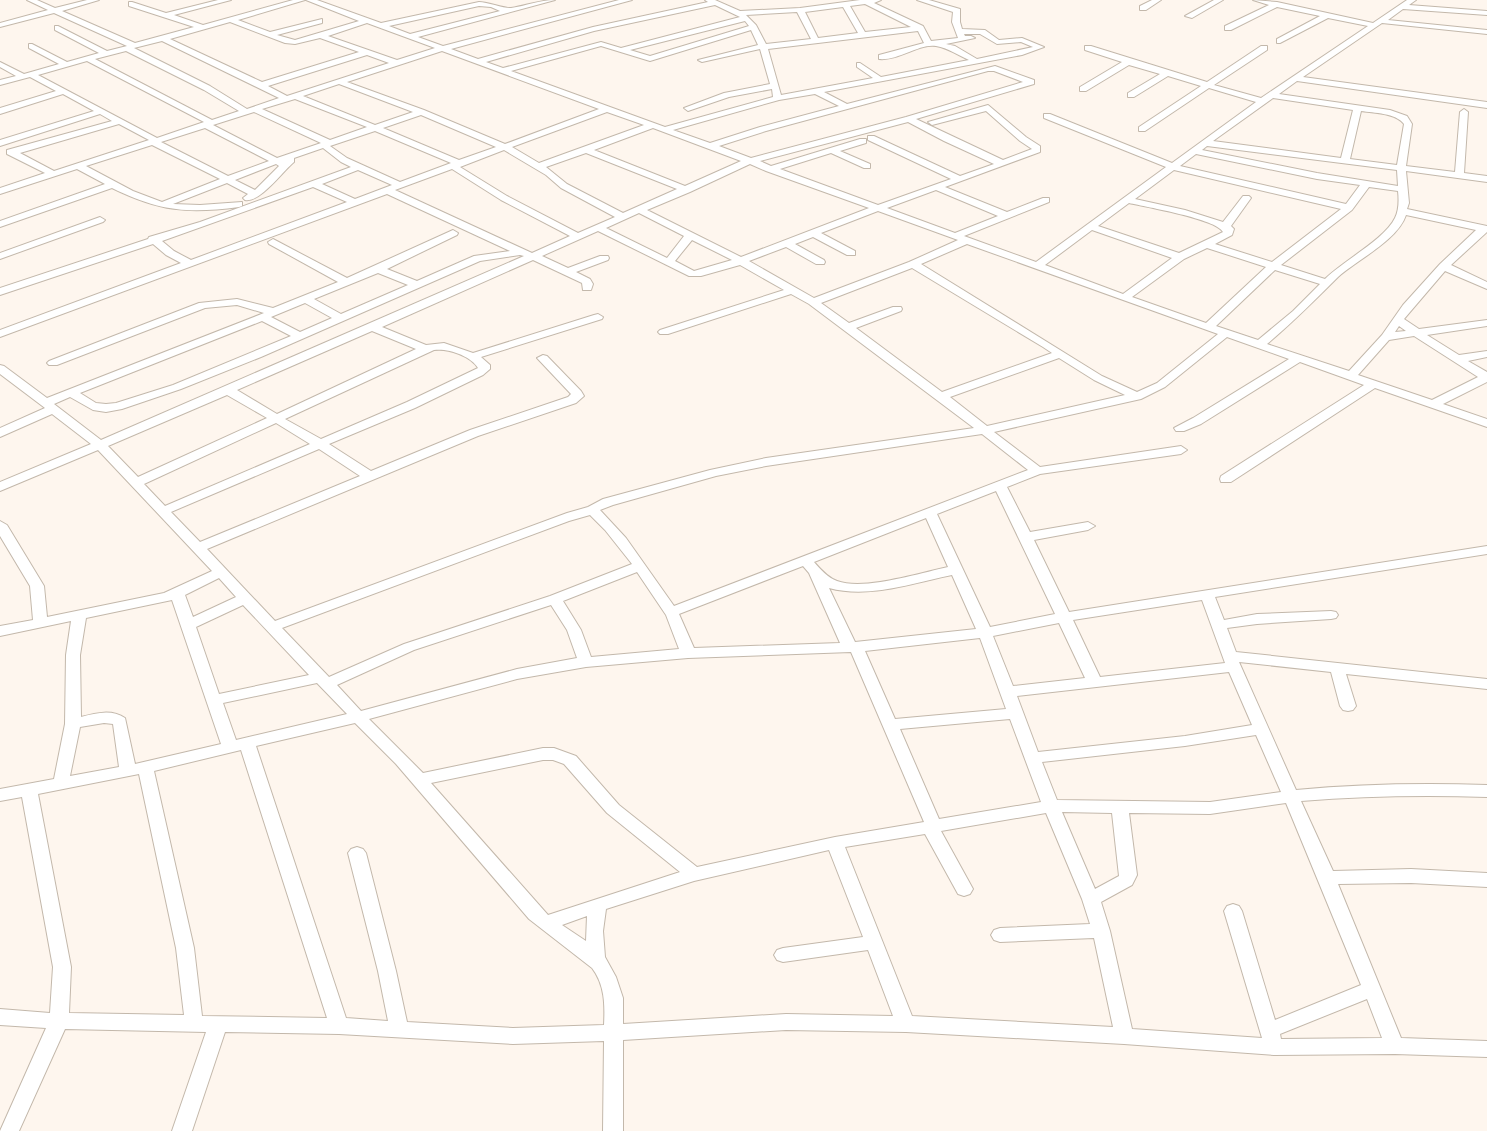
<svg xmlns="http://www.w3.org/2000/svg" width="1487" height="1131" font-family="'Fira Sans Condensed',sans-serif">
  <rect width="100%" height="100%" fill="#fef6ee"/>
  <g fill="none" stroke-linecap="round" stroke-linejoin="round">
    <defs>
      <g id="minor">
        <path d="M27,0H37L55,8L87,0H99L62,11L135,43L194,27L129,6V2H132L166,13L218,0H231L174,15L203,25L293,0H305L238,20L270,32L322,19V23L277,35L295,40L359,21L306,0H317L381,23L479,2C487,2 506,9 511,8C526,6 539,0 555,0L418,37L443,46L619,0H632L451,49L478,59L593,27L708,2L705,0H715L740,11L800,8L860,0H881L874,3L923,26L931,41L958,38L952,22L953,12L917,0H929L960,9V22L962,29L985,30L999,40L1022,38L1044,47L1022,55L824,92L847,104L995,66L1034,80V84L916,119L1003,160L1032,149L1020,141L986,111L932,125L928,122L988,105L1026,137L1040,146V152L945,187L1007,212L1043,198H1049V202L964,236L1036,262L1166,167L1044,118V114H1050L1172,163L1256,102L1209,88L1145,131H1139V127L1201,86L1168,76L1134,97H1128V93L1160,74L1129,65L1086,91H1080V87L1122,62L1085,50V46H1091L1207,82L1261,46H1267V50L1214,85L1261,98L1368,26L1328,18L1280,43H1277V39L1320,16L1277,7L1231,30H1225V26L1269,5L1253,0L1277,2L1373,23L1407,0H1416L1409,5L1487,11V15L1403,9L1388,20L1487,30V34L1382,23L1303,77L1487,102V108L1297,81L1279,94L1390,110L1407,116L1412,124L1406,166L1455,172L1460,112L1464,109L1468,112L1464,173L1487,176V182L1406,171L1409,203L1407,209L1487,226V232L1451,265L1487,282V289L1445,271L1404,319L1419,329L1487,320V326L1427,335L1459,355L1487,351V357L1468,361L1487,372V382L1443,404L1487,419V427L1375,388L1231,482H1221L1220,479L1221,476L1364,385L1300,362L1201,424L1184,431H1176L1174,428L1193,418L1289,359L1227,337L1165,387L1141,399L994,432L1040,467L1181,446L1187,450L1181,454L1040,474L1007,487L1030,532L1088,522L1095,526L1088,530L1034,540L1069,612L1487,546V554L1215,597L1224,620L1257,614L1331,611L1336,612L1338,615L1336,618L1331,619L1257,624L1227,628L1236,652L1487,679V689L1346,674L1356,706L1353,710L1348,711L1343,710L1340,706L1331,672L1239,662L1296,790C1360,784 1423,783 1487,785V797C1425,795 1363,796 1301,801L1333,871L1411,869L1487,873V887L1411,883L1338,884L1401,1038L1487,1041V1057L1395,1054L1274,1055L1124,1044L906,1032L786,1030L623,1040V1131H603L604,1041L513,1044L339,1034L225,1032L192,1131H172L206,1032L65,1029L19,1131H0L46,1028L0,1025V1009L50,1013L53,967L22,797L0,801V789L54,779L65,724L66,655L71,621L0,636V626L33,620L30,586L0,536V521L7,525L44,586L47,617L164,593L212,571L98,450L0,491V482L91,444L52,414L0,437V428L45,408L0,374V365L4,366L47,398L264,313L237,305L205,308L57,365H49L47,363L49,361L199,303L237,299L273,308L338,282L269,244L268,242L273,239L347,278L453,230L458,233L457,235L387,269L417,281L474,256L510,251L387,194L0,337V330L181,263L166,255L153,244L0,295V288L148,239L149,237L200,222L351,167L341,162L323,148L294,158V162C282,172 260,203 245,200L243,198L248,194L227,183L173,204L200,205L242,202V206L239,207C187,214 159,211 112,188L0,227V221L105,184L77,169L0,194V188L45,173L7,154V150L112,121L100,114L0,146V140L94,111L63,94L0,114V108L56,91L30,77L0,85V80L16,76L0,67V62L24,74L59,64L29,48V44H32L67,62L99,53L55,30V26H58L107,51L127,46L54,13L0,27V23L48,10ZM865,4L911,27L865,32L850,6ZM715,5L740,17L621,48L601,42L503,68L486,62L594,31ZM479,6L491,7L500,11L410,34L389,26ZM843,7L858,33L818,38L805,12ZM797,12L811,39L766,44L756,25L746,15ZM745,21L749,26L650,56L630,50ZM230,22L285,43L295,44L320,38L359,52L262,82L170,39ZM367,23L435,48L397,60L328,36ZM751,30L758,45L698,60L702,62L760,49L770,84L724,93L684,108L688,111L729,97L772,89L773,97L665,127L511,71L601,46L650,61ZM918,31L924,43L879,55V59C898,61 920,43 936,46C948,48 958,55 969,60L881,77L860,63H857V67L873,78L781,95L768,49ZM964,34H980L997,44L1021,42L1033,47L977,59L955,46L946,44L975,38L971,36H965ZM162,41L279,98L247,109L210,86L134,48ZM126,51L204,90L239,111L212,120L95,59ZM442,51L599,109L505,144L424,110L347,82ZM367,55L389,63L287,96L268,86ZM87,61L204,122L157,138L38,75ZM988,71H994L1023,82L906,117L751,158L719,146L766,131ZM339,84L413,112L375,125L303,96ZM815,94L839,106L760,127L710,143L673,130L779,100ZM1273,98L1353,110L1341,158L1213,141ZM295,99L367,127L330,140L262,109ZM1361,111C1374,113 1396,113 1404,124L1397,165L1350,159ZM254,112L321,143L277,158L213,125ZM607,112L644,125L539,163L512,147ZM421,115L496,147L459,160L383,128ZM908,122L944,141L994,164L960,176L874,136H868V140L951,179L878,205L780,169L831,153L864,168H870V164L840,151L866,143V139H860L771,166L760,161ZM119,124L149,140L54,171L20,153ZM205,128L269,161L228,176L161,142ZM653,128L741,161L685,186L594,150ZM375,131L451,163L400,182L347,158L330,146ZM152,145L220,179L162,202L133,191L86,166ZM1207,146L1397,170L1398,186L1317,173L1202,150ZM504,150L546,175L561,188L615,217L578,233L507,196L460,167ZM586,153L677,189L623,213L567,184L546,167ZM1196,154L1317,179L1360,185L1346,204L1180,166ZM276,164L279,166L255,190L235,180ZM750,164L766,171L869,208L741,257L647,210L690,192ZM452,169L501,200L570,236L532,253L395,190ZM358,170L392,185L355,199L322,184ZM1174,170L1341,209L1272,262L1215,244L1232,235L1234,229L1231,226L1251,198L1249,196H1243L1223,222L1185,210L1135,199ZM313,187L347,202L191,260L174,251L162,241ZM1369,187L1398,191C1399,200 1399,210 1395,218C1385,239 1343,261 1325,279L1281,265L1352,210ZM936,190L998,216L955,233L887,208ZM1129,203C1146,207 1217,219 1223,232L1179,253L1098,226ZM878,211L958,240L909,262L814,298L749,261L786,247L816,264H824L825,262L824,260L795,244L813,237L847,255H855V251L821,233ZM639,213L684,236L667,258L606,228ZM1406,215L1476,230L1440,264L1403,305L1382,335L1349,371L1267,344C1292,323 1315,300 1338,277C1357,260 1398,240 1406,215ZM1092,230L1172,258L1123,294L1045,265ZM598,231L689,276H701L740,265L784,290L660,330L658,332L660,334H668L791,294L809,304L974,428L766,458L710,470L603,499L588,507L567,513L275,621L207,549L478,436L576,403L584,396L581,391L547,356L543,355L537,358L571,394L568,397L470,430L371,471L329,444L415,408L483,375L490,369V365L481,357L602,319L603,317L598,314L594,315L473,353L444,343L426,345L382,327L533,260L582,283L583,290H591L593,284L590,279L576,272L608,260L609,258L608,256H600L568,268L542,256ZM692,240L732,260L694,271L675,261ZM967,244L1218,334L1157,383L1137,392L1102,376L921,264ZM1207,248L1266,267L1206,323L1132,297L1184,259ZM520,255L524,256L101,440L54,404L70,397L93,410L106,412L122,409L181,389L261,357L480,261ZM912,268L1043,347L1052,353L942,392L856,328L901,311L902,309L901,307H893L849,323L821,303ZM1275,270L1320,284L1293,311L1258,340L1216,326ZM378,273L408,285L341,314L314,299ZM305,303L332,318L300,332L271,317ZM262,321L291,336L173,385L116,403L106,404L96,403L80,393ZM1399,326L1406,331L1395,332ZM372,331L416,349L277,414L237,390ZM1414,336L1478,377L1432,400L1358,375L1389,340ZM434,350C448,348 471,356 478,368L407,402L321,439L285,419ZM1059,358L1094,380L1125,395L987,426L950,397ZM227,395L267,418L138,477L108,446ZM276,423L310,444L165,506L144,484ZM982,434L1028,470L674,606L626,538L600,510L613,505L716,476L766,466ZM319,449L360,476L200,542L171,512ZM996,491L1055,614L990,627L937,514ZM590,515L605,530L632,564L550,596L404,644L329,677L282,628L569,521ZM926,518L948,567C920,573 864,591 837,581C828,578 820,569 814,562ZM803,566L809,573L840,643L694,648L679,614ZM637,572L666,615L679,649L591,657L581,630L563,601ZM952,575L976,629L855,642L829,588C869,599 912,583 952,575ZM219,578L236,597L193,617L185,595ZM172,600L221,744L135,764L125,718C112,709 96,713 81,717L80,655L86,618ZM1202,600L1225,663L1100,677L1073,620ZM243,605L309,675L219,694L196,627ZM551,605L567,630L577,658L517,669L361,711L337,685L414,650ZM1059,623L1085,678L1013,686L993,636ZM980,638L1006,709L895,719L865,651ZM851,652L924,822L835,837L697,867L619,805L576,756L554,748H543L423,773L369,719L517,679L586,667L688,658ZM1229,672L1252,725L1185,736L1038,752L1017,696ZM317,683L347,714L236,740L223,703ZM1010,719L1041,802L939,819L900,729ZM104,723L113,724L119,767L70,776L80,727ZM355,723L396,764L529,919L592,968C605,985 605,1005 604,1025L513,1028L407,1022L396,971L366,853L363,849L357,847L351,849L348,853L378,971L388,1021L346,1018L256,746ZM1256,735L1281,792L1210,802L1057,800L1042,762L1185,746ZM241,750L327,1018L202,1016L194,948L154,771ZM543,760H553L564,764L607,813L680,872L548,915L431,783ZM139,774L176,948L184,1015L69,1013L71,967L38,794ZM1286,803L1361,985L1275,1020L1242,911L1239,906L1233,904L1227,906L1224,911L1262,1038L1132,1029L1110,931L1101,902L1132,885L1137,875L1129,813L1210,814ZM1062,812L1112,813L1119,876L1095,889ZM1046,813L1082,899L1090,924L1000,928L994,930L991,935L994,940L1000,942L1094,938L1113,1027L912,1016L845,847L925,834L958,894L964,896L970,894L973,889L941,831ZM829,850L863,937L783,948L777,950L774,955L777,960L783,962L868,950L893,1016L786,1014L623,1024V998L616,977L605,957L603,931L606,909L694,881ZM587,916L586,941L562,925ZM1367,999L1382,1038L1281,1039L1280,1034Z"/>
        <path d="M1152,0H1161L1146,10H1140V6Z"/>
        <path d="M1214,0H1223L1192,18L1185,16Z"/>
        <path d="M100,217L105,220L103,222L0,259V253Z"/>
      </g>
    </defs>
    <use href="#minor" stroke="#c3b8ab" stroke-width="2"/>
    <use href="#minor" fill="#fff" fill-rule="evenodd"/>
  </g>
</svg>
